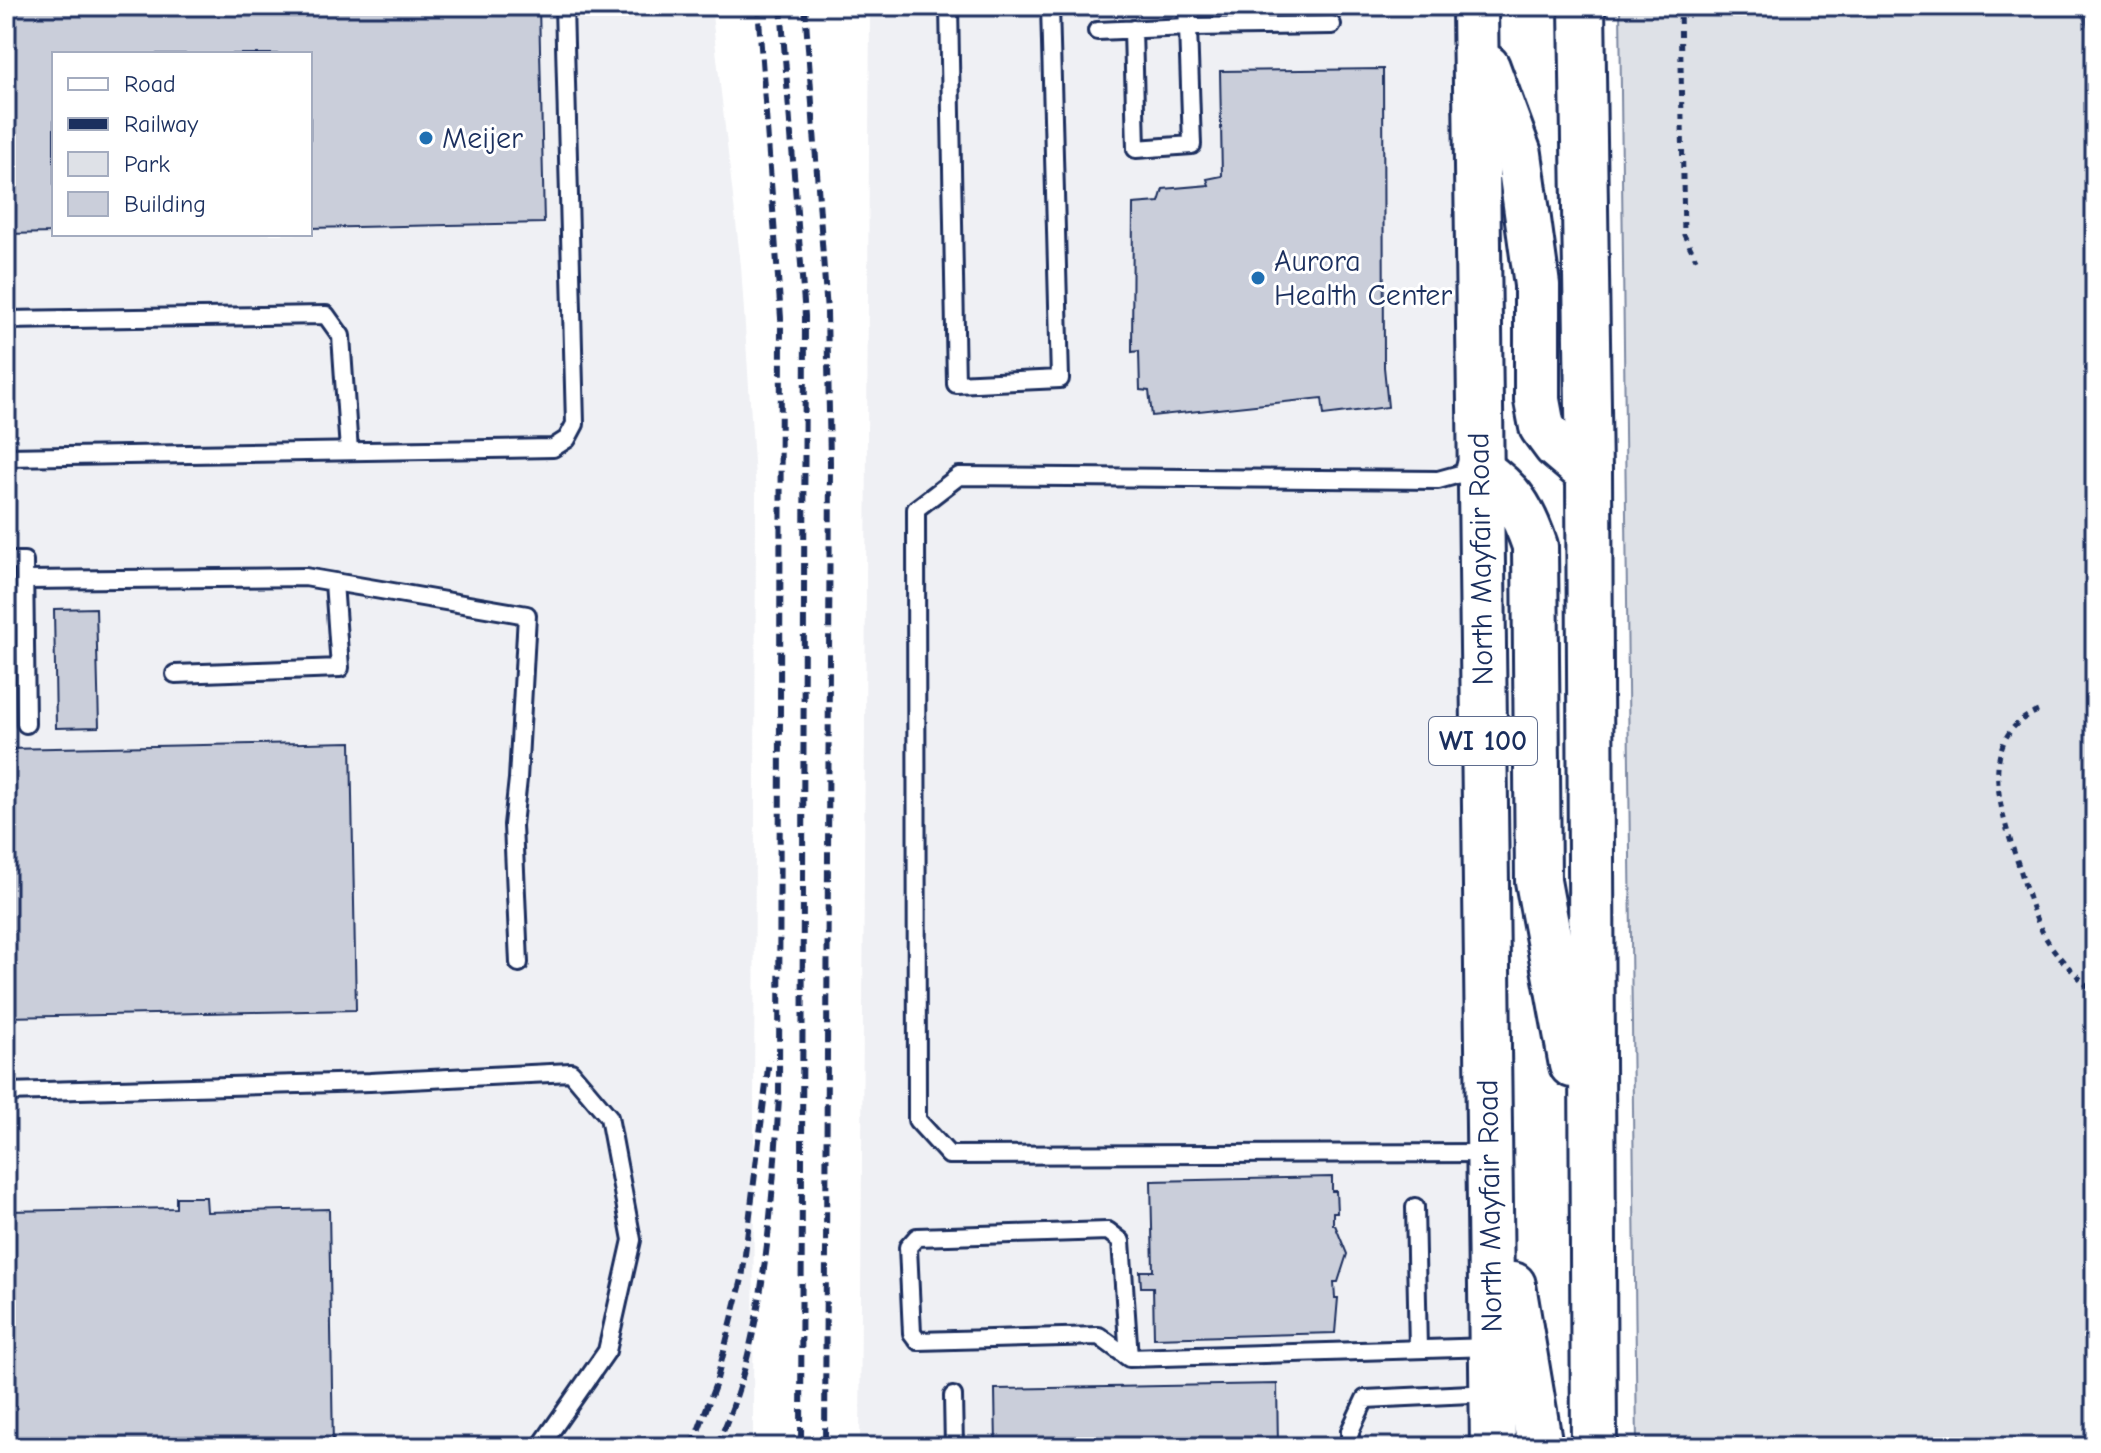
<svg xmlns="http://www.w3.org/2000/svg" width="2101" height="1453" font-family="'Comic Neue',sans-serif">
  <rect width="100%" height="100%" fill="#fff"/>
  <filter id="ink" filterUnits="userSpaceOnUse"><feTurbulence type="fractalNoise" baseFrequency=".0125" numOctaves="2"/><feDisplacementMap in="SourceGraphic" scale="16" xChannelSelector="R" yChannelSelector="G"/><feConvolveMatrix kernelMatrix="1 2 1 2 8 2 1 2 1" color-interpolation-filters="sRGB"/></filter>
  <g filter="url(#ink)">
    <g fill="#eff0f4" fill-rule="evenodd">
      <path d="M6,6H711L741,266L756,493L753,1447H6ZM54,54H310V234H54Z"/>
      <path d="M870,6H1454L1469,1447H860Z"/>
    </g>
    <path fill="#dee1e7" stroke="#7c88a2" stroke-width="2" d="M1620,6H2095V1447H1637Z"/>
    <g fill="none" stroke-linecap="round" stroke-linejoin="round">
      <path stroke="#77839f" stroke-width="11" d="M2081,6L2095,29"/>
    </g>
    <g fill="#caceda" stroke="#1b2f5e" stroke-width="2">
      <path d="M6,6H539L544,223L310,228V54H54V233L6,234Z"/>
      <path d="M1383,69L1384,367L1388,407L1324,415L1322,398L1152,416L1149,391L1140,390L1139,351L1132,352L1133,204L1159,202L1163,189L1209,185L1207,179L1222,176L1220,71Z"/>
      <path d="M96,608L99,727L56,728L54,609Z"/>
      <path d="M351,742L356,1010L6,1017V749Z"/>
      <path d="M1332,1177V1191H1336L1337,1212H1333V1225H1335L1347,1254L1338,1282H1334L1335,1298H1338L1335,1333L1154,1338L1153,1287H1141L1140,1271H1153L1151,1181Z"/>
      <path d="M176,1197H206L207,1212L329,1209L333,1447H6V1211L176,1208Z"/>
      <path d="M1277,1384L1278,1447H996L995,1389Z"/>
    </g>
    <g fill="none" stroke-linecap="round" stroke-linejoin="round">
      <defs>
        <g id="service">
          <path d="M949,6L956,384L1060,379L1050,6"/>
          <path d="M1187,6L1188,27L1332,25"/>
          <path d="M1097,31L1188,27L1192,145L1136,149L1133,29"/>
          <path d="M6,320L326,315L341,336L349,451"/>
          <path d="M6,457L553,448L567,439L575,424L564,6"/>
          <path d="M1478,469L1438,480L959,476L916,509L917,1120L949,1155L1486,1153"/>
          <path d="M6,561H24L26,724"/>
          <path d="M25,580L305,577L527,615L518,779L513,825L519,963"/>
          <path d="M175,674L340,668L334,582"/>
          <path d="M6,1092L370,1082L571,1072L609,1117L632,1240L607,1351L540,1447"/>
          <path d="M1415,1207L1418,1349"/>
          <path d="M1129,1358L1121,1241L1108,1231L917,1237L908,1247L912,1333L918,1341L1099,1336L1129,1358L1491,1347"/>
          <path d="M953,1396L954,1447"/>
          <path d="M1350,1447V1431L1365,1399L1492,1393"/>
        </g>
        <g id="primary">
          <path d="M1475,6L1493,1447"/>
          <path d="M1582,6L1589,474L1594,1447"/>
          <path d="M1487,67L1519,154L1537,285V400L1542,427L1556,446L1589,474"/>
          <path d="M1479,469C1512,492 1522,508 1535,546L1538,881L1572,1065"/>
          <path d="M1513,1285L1540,1447"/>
        </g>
      </defs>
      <use href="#service" stroke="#1b2f5e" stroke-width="22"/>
      <use href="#primary" stroke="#1b2f5e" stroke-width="50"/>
      <g stroke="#1b2f5e" stroke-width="5" stroke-dasharray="6 6" stroke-linecap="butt">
        <path d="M1680,6L1684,235L1696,259"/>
        <path d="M2038,711C1972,737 2003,820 2020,869C2026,888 2031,909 2040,927C2052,953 2074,973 2095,993"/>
      </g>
      <use href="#service" stroke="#fff" stroke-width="16"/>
      <use href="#primary" stroke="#fff" stroke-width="44"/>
      <g stroke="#1b2f5e" stroke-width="6" stroke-dasharray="12 6" stroke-linecap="butt">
        <path d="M781,6L805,316L801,1447"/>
        <path d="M805,6L827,312L830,462L825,1447"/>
        <path d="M692,1447L716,1383L742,1279L769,1060"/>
        <path d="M716,1447C764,1348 772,1207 779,1098L781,318L758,6"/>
      </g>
    </g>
  </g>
  <g fill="#1f6fb2" stroke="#fff" stroke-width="3">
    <circle cx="426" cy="138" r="8"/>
    <circle cx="1258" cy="278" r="8"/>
  </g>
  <g text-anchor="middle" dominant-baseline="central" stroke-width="6" stroke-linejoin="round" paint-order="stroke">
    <rect fill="#fff" stroke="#5f6d8e" stroke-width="2" x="1429" y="717" width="108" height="48" rx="6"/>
    <g font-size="28" font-weight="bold" fill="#1b2f5e">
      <text x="1483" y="741">WI 100</text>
    </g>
    <g font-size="30" fill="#1b2f5e" stroke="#fff" text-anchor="start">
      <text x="442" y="138">Meijer</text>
      <text x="1274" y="261">Aurora<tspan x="1274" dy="34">Health Center</tspan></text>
    </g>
    <g font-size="30" fill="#1b2f5e" stroke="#fff">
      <text transform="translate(1481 559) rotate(-91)">North Mayfair Road</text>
      <text transform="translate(1490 1206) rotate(-91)">North Mayfair Road</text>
    </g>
  </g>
  <rect width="2101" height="1453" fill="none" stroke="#fff" stroke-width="32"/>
  <rect x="16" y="16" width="2069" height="1421" fill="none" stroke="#1b2f5e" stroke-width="3" filter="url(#ink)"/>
  <rect x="52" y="52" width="260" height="184" fill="#ffffff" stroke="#a4acbf" stroke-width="2"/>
  <rect x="68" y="78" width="40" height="12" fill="#ffffff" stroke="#a4acbf" stroke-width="2"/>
  <text x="124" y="92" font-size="24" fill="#1b2f5e">Road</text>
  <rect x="68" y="118" width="40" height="12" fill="#1b2f5e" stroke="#a4acbf" stroke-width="2"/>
  <text x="124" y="132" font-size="24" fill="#1b2f5e">Railway</text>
  <rect x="68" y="152" width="40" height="24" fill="#dee1e7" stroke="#a4acbf" stroke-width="2"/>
  <text x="124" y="172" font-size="24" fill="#1b2f5e">Park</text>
  <rect x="68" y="192" width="40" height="24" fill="#caceda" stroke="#a4acbf" stroke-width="2"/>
  <text x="124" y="212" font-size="24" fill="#1b2f5e">Building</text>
</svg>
